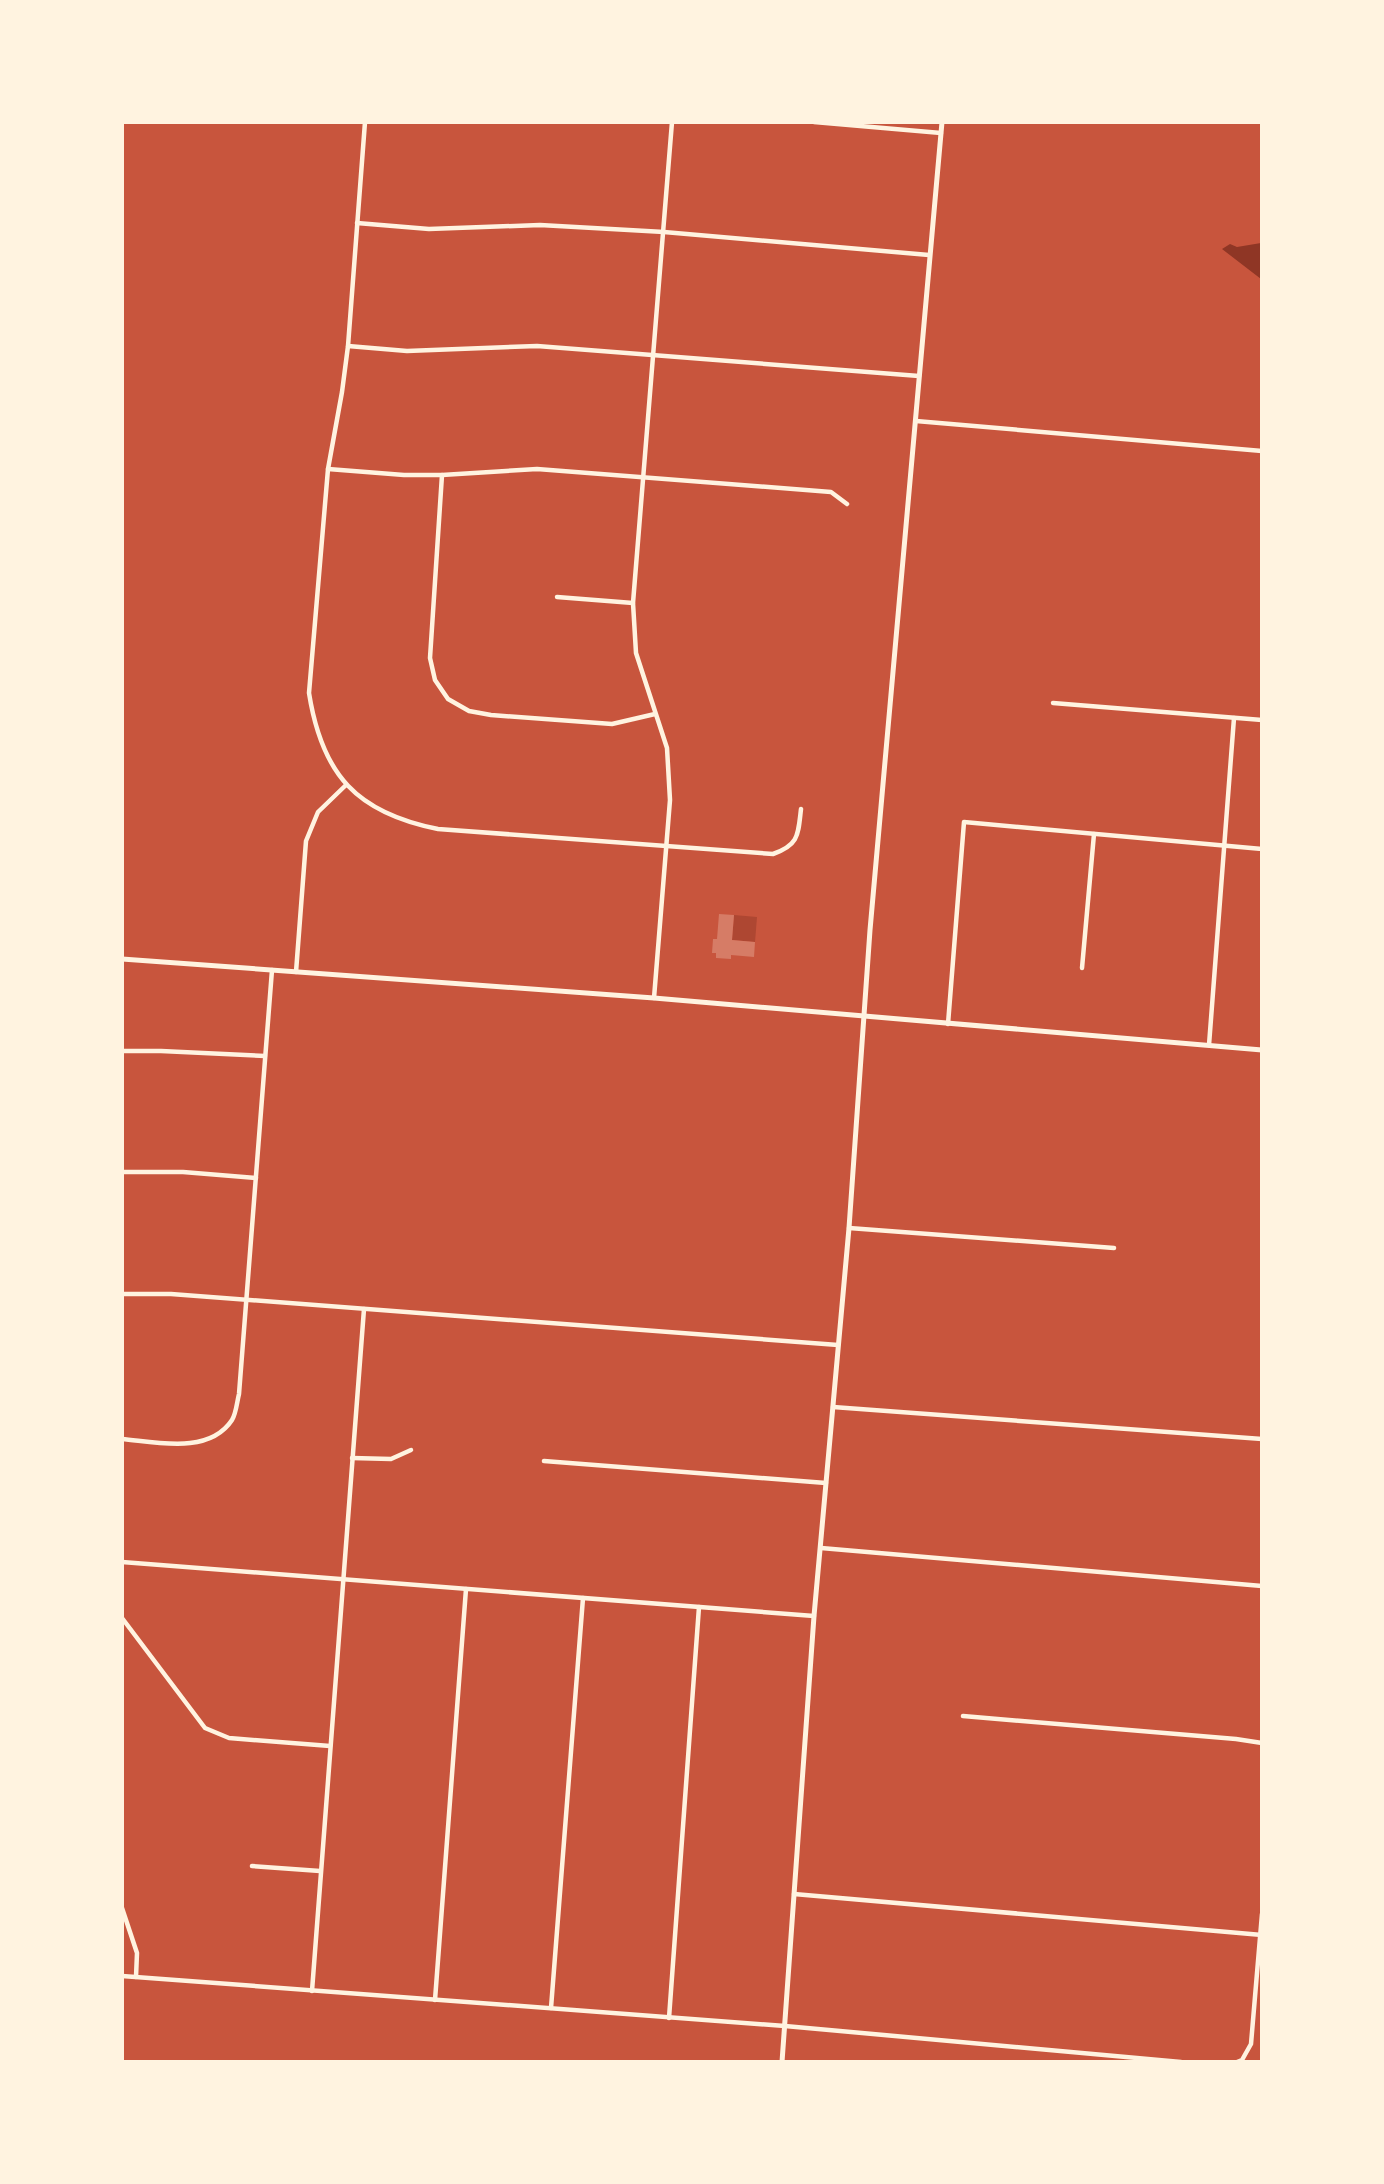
<svg xmlns="http://www.w3.org/2000/svg" width="1384" height="2184" font-family="Inter,sans-serif">
  <rect width="100%" height="100%" fill="#c8553d"/>
  <path fill="#ae4732" d="M734,915L757,917L755,942L732,940Z"/>
  <path fill="#8f3625" d="M1261,243V279L1222,249L1230,244L1237,247Z"/>
  <path fill="#d67c66" d="M719,914L734,915L732,940L755,942L754,957L731,955V959L716,958V953H712L713,939H717Z"/>
  <g fill="none" stroke-linecap="round" stroke-linejoin="round">
    <g stroke="#fff3e0" stroke-width="4.5">
      <path d="M365,122L348,346L342,392L328,469L309,693C322,775 357,813 438,829L773,854C799,845 798,835 801,809"/>
      <path d="M814,122L941,133"/>
      <path d="M357,223L429,229L540,225L664,232L929,255"/>
      <path d="M348,346L407,351L537,346L919,376"/>
      <path d="M916,421L1262,451"/>
      <path d="M328,469L404,475H442L537,469L831,492L847,504"/>
      <path d="M442,475L430,658L435,680L448,699L469,711L491,715L612,724L655,714"/>
      <path d="M557,597L633,603"/>
      <path d="M1053,703L1262,720"/>
      <path d="M1082,968L1094,834"/>
      <path d="M296,972L306,841L318,812L346,785"/>
      <path d="M654,998L670,800L667,748L636,653L633,603L672,122"/>
      <path d="M948,1024L964,822L1262,849"/>
      <path d="M1209,1045L1234,718"/>
      <path d="M122,1051H161L265,1056"/>
      <path d="M122,1172H183L256,1178"/>
      <path d="M849,1228L1114,1248"/>
      <path d="M122,1294H171L838,1345"/>
      <path d="M833,1407L1262,1439"/>
      <path d="M122,1439C156,1442 209,1455 232,1420C236,1414 237,1402 239,1394L272,970"/>
      <path d="M352,1458L391,1459L411,1450"/>
      <path d="M544,1461L826,1483"/>
      <path d="M821,1548L1262,1586"/>
      <path d="M122,1562L814,1616"/>
      <path d="M122,1618L205,1728L229,1738L330,1746"/>
      <path d="M963,1716L1236,1739L1262,1743"/>
      <path d="M252,1866L320,1871"/>
      <path d="M794,1894L1262,1935"/>
      <path d="M122,1908L137,1953L136,1977"/>
      <path d="M122,1976L785,2026L1181,2062"/>
      <path d="M312,1991L364,1309"/>
      <path d="M435,2000L466,1589"/>
      <path d="M551,2008L583,1598"/>
      <path d="M669,2018L699,1607"/>
      <path d="M1237,2062L1242,2060L1251,2044L1262,1914"/>
    </g>
    <g stroke="#fff3e0" stroke-width="5">
      <path d="M122,959L654,998L1262,1050"/>
      <path d="M782,2062L814,1616L849,1228L870,930L942,122"/>
    </g>
  </g>
  <rect width="1384" height="2184" fill="none" stroke="#fff3e0" stroke-width="248"/>
</svg>
